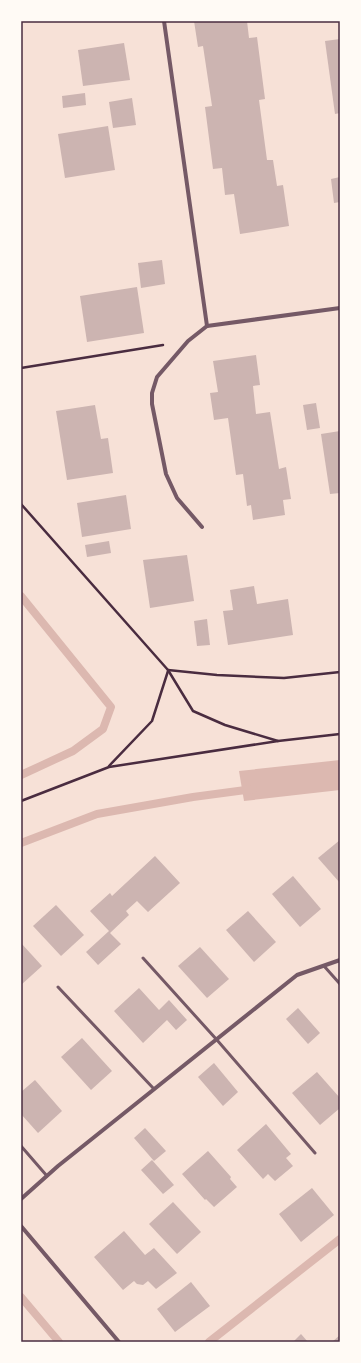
<svg xmlns="http://www.w3.org/2000/svg" width="361" height="1363" font-family="Overpass,sans-serif">
  <rect width="100%" height="100%" fill="#f7e1d7"/>
  <path fill="#dcb8b0" d="M340,760V790L244,801L239,771Z"/>
  <g fill="none" stroke-linecap="round" stroke-linejoin="round">
    <g stroke="#dcb8b0" stroke-width="8">
      <path d="M21,596L111,707L103,729L73,751L21,775"/>
      <path d="M21,843L97,814L193,797L253,789"/>
      <path d="M21,1297L59,1342"/>
      <path d="M209,1342L340,1239"/>
    </g>
  </g>
  <g fill="#ccb4b1">
    <path d="M194,21H247L249,38L257,37L265,99L259,100L267,160H273L277,186L283,185L289,226L240,234L234,194L225,195L222,168L213,169L205,107L212,106L203,46L198,47Z"/>
    <path d="M340,39V113L335,114L325,41Z"/>
    <path d="M124,43L130,80L83,86L78,50Z"/>
    <path d="M85,93L86,105L63,108L62,96Z"/>
    <path d="M132,98L136,125L113,128L109,102Z"/>
    <path d="M108,126L115,170L65,178L58,134Z"/>
    <path d="M340,177V202L334,203L331,179Z"/>
    <path d="M162,260L165,284L141,288L138,263Z"/>
    <path d="M137,287L144,333L87,342L80,296Z"/>
    <path d="M256,355L260,385L253,386L256,414L270,412L279,469L286,467L291,499L283,500L285,515L253,520L251,505L247,506L243,474L236,475L228,418L214,420L210,393L218,392L213,361Z"/>
    <path d="M316,403L320,428L307,430L303,405Z"/>
    <path d="M95,405L101,439L108,438L113,473L67,480L56,411Z"/>
    <path d="M340,431V493L330,494L321,434Z"/>
    <path d="M126,495L131,529L82,537L77,503Z"/>
    <path d="M109,541L111,553L87,557L85,545Z"/>
    <path d="M187,555L194,601L150,608L143,560Z"/>
    <path d="M254,586L257,604L288,599L293,635L228,645L223,611L233,610L230,590Z"/>
    <path d="M207,619L210,645L197,646L194,621Z"/>
    <path d="M340,840V883L318,858Z"/>
    <path d="M155,856L180,883L148,912L137,901L126,911L129,915L110,933L121,944L98,965L86,952L109,931L90,911L110,893L112,896Z"/>
    <path d="M293,876L321,909L300,927L272,894Z"/>
    <path d="M56,905L84,935L61,956L33,926Z"/>
    <path d="M248,911L276,942L254,962L226,930Z"/>
    <path d="M21,943L42,966L21,985Z"/>
    <path d="M200,947L229,979L207,998L178,966Z"/>
    <path d="M139,988L159,1010L169,1000L187,1020L176,1030L167,1020L143,1043L114,1011Z"/>
    <path d="M298,1008L320,1033L308,1044L286,1019Z"/>
    <path d="M82,1038L112,1071L91,1090L61,1057Z"/>
    <path d="M214,1063L238,1092L223,1106L198,1077Z"/>
    <path d="M317,1072L340,1098V1108L320,1125L292,1093Z"/>
    <path d="M35,1080L62,1111L38,1133L21,1114V1092Z"/>
    <path d="M266,1124L291,1154L286,1158L293,1166L275,1181L268,1174L263,1179L237,1150Z"/>
    <path d="M145,1128L166,1151L154,1161L134,1138Z"/>
    <path d="M208,1151L231,1177L230,1179L237,1187L214,1207L206,1199L205,1200L182,1174Z"/>
    <path d="M152,1160L174,1185L163,1194L141,1170Z"/>
    <path d="M312,1188L334,1215L301,1242L279,1214Z"/>
    <path d="M173,1202L201,1232L177,1254L149,1224Z"/>
    <path d="M124,1231L145,1255L154,1248L177,1273L156,1289L148,1281L143,1285L137,1284L134,1281L123,1290L94,1257Z"/>
    <path d="M191,1282L210,1306L175,1332L157,1309Z"/>
    <path d="M301,1334L308,1342H293Z"/>
    <path d="M340,1335V1342H332Z"/>
  </g>
  <g fill="none" stroke-linecap="round" stroke-linejoin="round">
    <g stroke="#4a2c40" stroke-width="2.5">
      <path d="M21,368L163,345"/>
      <path d="M21,504L168,670L193,711L225,725L278,741"/>
      <path d="M168,670L217,675L284,678L340,672"/>
      <path d="M109,766L152,721L168,671"/>
      <path d="M21,801L109,767L278,741L340,734"/>
    </g>
    <g stroke="#755966" stroke-width="3">
      <path d="M143,958L217,1040L315,1153"/>
      <path d="M324,966L340,984"/>
      <path d="M58,987L154,1089"/>
      <path d="M21,1146L47,1176"/>
    </g>
    <g stroke="#755966" stroke-width="4">
      <path d="M164,21L207,326"/>
      <path d="M202,527L177,498L166,474L152,404V393L157,377L188,341L207,326L340,308"/>
      <path d="M21,1199L58,1166L297,975L340,960"/>
      <path d="M21,1226L119,1342"/>
    </g>
  </g>
  <rect width="361" height="1363" fill="none" stroke="#fffaf5" stroke-width="44"/>
  <rect x="22" y="22" width="317" height="1319" fill="none" stroke="#4a2c40" stroke-width="1.5"/>
</svg>
